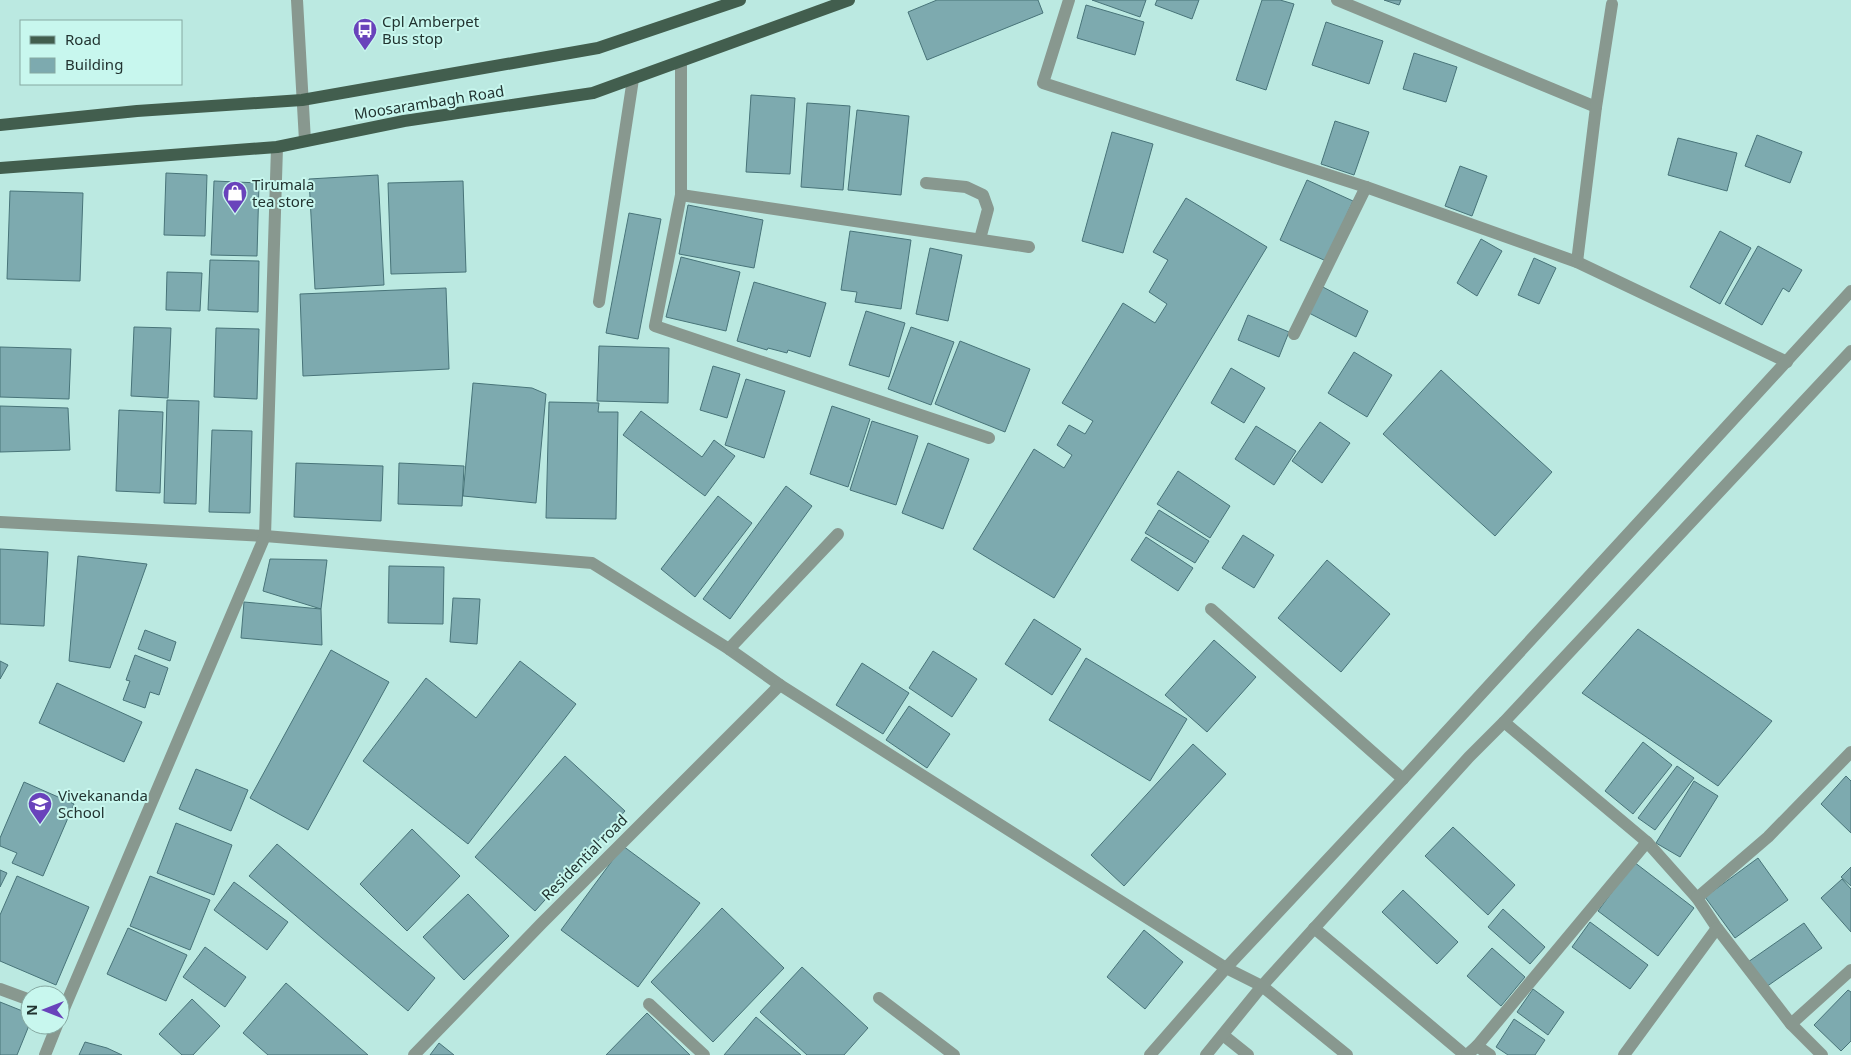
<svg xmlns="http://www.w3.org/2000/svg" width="1851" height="1055" font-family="'Noto Sans',sans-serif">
  <rect width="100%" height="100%" fill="#bbe9e1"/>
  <g fill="#7daaaf" stroke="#487479">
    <path d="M937,0H1038L1043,13L927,60L908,12Z"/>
    <path d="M1092,0H1146L1140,17Z"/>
    <path d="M1157,0H1199L1192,19L1155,5Z"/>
    <path d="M1262,0H1280L1294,4L1266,90L1236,80Z"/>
    <path d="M1384,0H1401L1399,5Z"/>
    <path d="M1086,5L1144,22L1135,55L1077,38Z"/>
    <path d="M1326,22L1383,41L1369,84L1312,65Z"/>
    <path d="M1414,53L1457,67L1446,102L1403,89Z"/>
    <path d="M751,95L795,98L790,174L746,172Z"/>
    <path d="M807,103L850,106L843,190L801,187Z"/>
    <path d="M857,110L909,116L901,195L848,190Z"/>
    <path d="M1335,121L1369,132L1354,175L1321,164Z"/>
    <path d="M1112,132L1153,144L1123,253L1082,241Z"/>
    <path d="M1757,135L1802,152L1790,183L1745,166Z"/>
    <path d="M1678,138L1737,153L1727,191L1668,175Z"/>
    <path d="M1460,166L1487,176L1472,216L1445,206Z"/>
    <path d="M166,173L207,175L205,236L164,235Z"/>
    <path d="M378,175L384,285L315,289L309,179Z"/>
    <path d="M1307,180L1353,201L1326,261L1280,240Z"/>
    <path d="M214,181L259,183L257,256L211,255Z"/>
    <path d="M463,181L466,272L391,274L388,183Z"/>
    <path d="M10,191L83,193L80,281L7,279Z"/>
    <path d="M1186,198L1267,247L1054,598L973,549L1034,449L1064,468L1072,455L1057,445L1069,425L1085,434L1093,421L1062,403L1123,303L1155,323L1167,304L1149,292L1168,260L1153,252Z"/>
    <path d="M688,205L763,220L754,268L679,254Z"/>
    <path d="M629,213L661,219L638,339L606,333Z"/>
    <path d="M850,231L911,240L901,309L855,302L857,292L841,290Z"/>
    <path d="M1720,231L1751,248L1720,304L1690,287Z"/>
    <path d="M1481,239L1502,251L1477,296L1457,283Z"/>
    <path d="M1758,246L1802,270L1789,292L1783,288L1762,325L1725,304Z"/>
    <path d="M930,248L962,255L948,321L916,314Z"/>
    <path d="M681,257L740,272L726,331L666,317Z"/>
    <path d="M1534,258L1556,268L1539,304L1518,295Z"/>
    <path d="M210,260L259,261L258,312L208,310Z"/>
    <path d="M167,272L202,273L200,311L166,310Z"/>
    <path d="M754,282L826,303L810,357L788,350L787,353L768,348L767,350L737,341Z"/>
    <path d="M1321,286L1368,311L1356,337L1307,312Z"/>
    <path d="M446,288L449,369L303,376L300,294Z"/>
    <path d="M866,311L905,323L889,377L849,365Z"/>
    <path d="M1248,315L1289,332L1279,357L1238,340Z"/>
    <path d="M134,327L171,328L168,398L131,396Z"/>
    <path d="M911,327L954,342L931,405L888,389Z"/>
    <path d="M216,328L259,329L257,399L214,397Z"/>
    <path d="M960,341L1030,369L1005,432L935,404Z"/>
    <path d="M599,346L669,348L668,403L597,401Z"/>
    <path d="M0,347L71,349L69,399L0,397Z"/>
    <path d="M1354,352L1392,375L1367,417L1328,393Z"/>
    <path d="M713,366L740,374L727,418L700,410Z"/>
    <path d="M1231,368L1265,388L1244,423L1211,403Z"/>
    <path d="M1441,370L1552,472L1495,536L1383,434Z"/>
    <path d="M746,379L785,391L764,458L725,445Z"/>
    <path d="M473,383L532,388L546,394L536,503L463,496Z"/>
    <path d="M167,400L199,401L196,504L164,503Z"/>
    <path d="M549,402L599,403L598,412H618L616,519L546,518Z"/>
    <path d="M0,406L68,408L70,450L0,452Z"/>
    <path d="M832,406L870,419L848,487L810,474Z"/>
    <path d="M119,410L163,412L160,493L116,491Z"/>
    <path d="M641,411L702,457L714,440L735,456L705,496L623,435Z"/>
    <path d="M872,421L918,436L896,505L850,490Z"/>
    <path d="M1320,422L1350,443L1322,483L1292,461Z"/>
    <path d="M1256,426L1296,451L1274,485L1235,459Z"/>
    <path d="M212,430L252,431L250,513L209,512Z"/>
    <path d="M928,443L969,459L943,529L902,513Z"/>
    <path d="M296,463L383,466L381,521L294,517Z"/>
    <path d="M399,463L464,466L462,506L398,504Z"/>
    <path d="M1178,471L1230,506L1210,538L1157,504Z"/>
    <path d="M786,486L812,506L730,619L703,599Z"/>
    <path d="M718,496L752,523L695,597L661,569Z"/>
    <path d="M1159,510L1209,541L1195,563L1145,533Z"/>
    <path d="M1243,535L1274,555L1254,588L1222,568Z"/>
    <path d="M1146,537L1193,568L1178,591L1131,560Z"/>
    <path d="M0,549L48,552L44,626L0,624Z"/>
    <path d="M78,556L147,564L110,668L69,661Z"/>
    <path d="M270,559L327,560L321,609L263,591Z"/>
    <path d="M1327,560L1390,614L1341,672L1278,618Z"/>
    <path d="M389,566L444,567L443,624L388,623Z"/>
    <path d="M453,598L480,599L477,644L450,642Z"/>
    <path d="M244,602L321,609L322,645L241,638Z"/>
    <path d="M1034,619L1081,649L1052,695L1005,664Z"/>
    <path d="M1638,629L1772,721L1718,786L1582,693Z"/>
    <path d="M145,630L176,642L170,661L138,649Z"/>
    <path d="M1214,640L1256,677L1207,732L1165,695Z"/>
    <path d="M331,650L389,682L308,830L250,798Z"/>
    <path d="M933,651L977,679L952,717L909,688Z"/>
    <path d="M135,655L168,668L159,695L150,692L145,708L123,700L130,681L126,680Z"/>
    <path d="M1086,658L1187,719L1150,781L1049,720Z"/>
    <path d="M0,661L8,665L0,679Z"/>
    <path d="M520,661L576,704L468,844L363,761L426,678L476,718Z"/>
    <path d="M862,663L909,693L883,734L836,705Z"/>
    <path d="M57,683L142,722L124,762L39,723Z"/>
    <path d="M909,706L950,734L927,768L886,740Z"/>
    <path d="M1643,742L1672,765L1633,814L1605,791Z"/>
    <path d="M1193,744L1226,774L1124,886L1091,855Z"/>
    <path d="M565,756L625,811L535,911L475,857Z"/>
    <path d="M1677,766L1694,778L1655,830L1638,818Z"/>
    <path d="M196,769L248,790L231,831L179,809Z"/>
    <path d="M1846,776L1851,781V833L1821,804Z"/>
    <path d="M1694,781L1718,796L1680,857L1656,843Z"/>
    <path d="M24,782L74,804L43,876L12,863L17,853L0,846V838Z"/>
    <path d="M176,823L232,845L214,895L157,873Z"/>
    <path d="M1453,827L1515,885L1488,915L1425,856Z"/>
    <path d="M412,829L460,876L407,931L360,884Z"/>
    <path d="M277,844L435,978L408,1011L249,876Z"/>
    <path d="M623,846L700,903L638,987L561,930Z"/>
    <path d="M1758,858L1788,900L1735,938L1705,897Z"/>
    <path d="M1634,862L1694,908L1658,956L1598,911Z"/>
    <path d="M1851,867V886L1841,877Z"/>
    <path d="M0,870L7,873L0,887Z"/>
    <path d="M17,876L89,907L56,985L0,961V915Z"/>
    <path d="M150,876L210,900L190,950L130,926Z"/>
    <path d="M1842,879L1851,889V932L1821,898Z"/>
    <path d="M234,882L288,922L267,950L214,910Z"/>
    <path d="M1403,890L1458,942L1437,964L1382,912Z"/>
    <path d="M468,894L509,936L464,980L423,937Z"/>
    <path d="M722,908L784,968L713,1042L651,982Z"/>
    <path d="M1503,909L1545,947L1530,964L1488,927Z"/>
    <path d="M1590,922L1648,965L1630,989L1572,947Z"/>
    <path d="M1804,923L1822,948L1766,987L1748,962Z"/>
    <path d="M128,928L187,955L166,1001L107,974Z"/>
    <path d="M1144,930L1183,962L1145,1009L1107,977Z"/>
    <path d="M205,947L246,977L225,1007L183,977Z"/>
    <path d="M1492,948L1525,977L1501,1006L1467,976Z"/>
    <path d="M802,967L868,1028L844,1055H807L760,1012Z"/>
    <path d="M286,983L368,1055H268L243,1033Z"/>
    <path d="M1533,989L1564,1012L1548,1035L1517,1012Z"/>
    <path d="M1848,990L1851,992V1041L1841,1051L1814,1025Z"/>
    <path d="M192,999L220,1026L193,1055H182L159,1034Z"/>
    <path d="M0,1002L30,1014V1023L17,1055H0Z"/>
    <path d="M647,1013L690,1055H606Z"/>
    <path d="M756,1017L801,1055H724Z"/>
    <path d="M1514,1019L1545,1040L1535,1055H1508L1496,1047Z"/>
    <path d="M85,1042L107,1048L122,1055H79Z"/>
    <path d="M439,1043L454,1055H430Z"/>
  </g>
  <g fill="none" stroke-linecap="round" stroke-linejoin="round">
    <g stroke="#88988f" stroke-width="12">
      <path d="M926,183L966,187L983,195L988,209L980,239"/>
      <path d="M879,998L954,1055"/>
    </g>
    <g stroke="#88988f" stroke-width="12">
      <path d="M297,0L305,141"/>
      <path d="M1069,0L1043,83L1366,187L1577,262L1787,362"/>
      <path d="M1337,0L1596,107"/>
      <path d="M681,62V195L655,326L989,438"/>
      <path d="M681,195L1029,247"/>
      <path d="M1577,262L1596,107L1612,4"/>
      <path d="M599,302L633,79"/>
      <path d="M1294,334L1366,187"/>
      <path d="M0,522L265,536L592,563L729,649L780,685L1226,968L1262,986L1347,1055"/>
      <path d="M1211,609L1403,779"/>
      <path d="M729,649L838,534"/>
      <path d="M1504,722L1647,842L1697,898L1717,928L1791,1024L1851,970"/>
      <path d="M1697,898L1768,837L1851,752"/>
      <path d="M1314,928L1465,1055"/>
      <path d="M0,989L30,1000"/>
      <path d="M649,1004L704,1055"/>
      <path d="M60,1018L265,536L277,147"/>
      <path d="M1791,1024L1822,1055"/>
      <path d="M1223,1035L1248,1055"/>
      <path d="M1477,1046L1490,1055"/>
      <path d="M45,1055L57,1025"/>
      <path d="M414,1055L542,923L780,685"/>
      <path d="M1467,1055L1477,1046L1647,842"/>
      <path d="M1624,1055L1717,928"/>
    </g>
    <g stroke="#88988f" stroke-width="12">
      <path d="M1150,1055L1226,968L1403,779L1851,291"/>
      <path d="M1206,1055L1262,986L1469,757L1504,722L1851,351"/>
    </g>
    <g stroke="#425e4e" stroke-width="12">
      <path d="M0,125L137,111L302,100L598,48L740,0"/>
      <path d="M0,168L277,147L404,121L593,93L849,0"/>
    </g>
  </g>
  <defs>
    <symbol id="bus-pin" viewBox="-11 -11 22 30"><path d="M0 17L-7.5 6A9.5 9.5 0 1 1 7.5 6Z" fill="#6943bb" stroke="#c8f7ee"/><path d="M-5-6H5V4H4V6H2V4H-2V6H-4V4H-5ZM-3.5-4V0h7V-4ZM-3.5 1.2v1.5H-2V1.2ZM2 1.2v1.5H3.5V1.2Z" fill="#fff"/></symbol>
    <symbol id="shop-pin" viewBox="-11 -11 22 30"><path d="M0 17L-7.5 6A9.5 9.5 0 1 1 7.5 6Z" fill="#6943bb" stroke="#c8f7ee"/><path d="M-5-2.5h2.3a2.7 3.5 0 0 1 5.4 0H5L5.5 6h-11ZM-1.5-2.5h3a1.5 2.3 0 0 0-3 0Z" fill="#fff"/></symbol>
    <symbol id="university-pin" viewBox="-11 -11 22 30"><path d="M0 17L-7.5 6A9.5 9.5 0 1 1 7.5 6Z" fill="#6943bb" stroke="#c8f7ee"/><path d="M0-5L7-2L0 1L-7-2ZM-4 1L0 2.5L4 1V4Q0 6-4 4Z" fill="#fff"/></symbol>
  </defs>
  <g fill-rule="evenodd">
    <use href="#bus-pin" x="351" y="16" width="28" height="38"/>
    <use href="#shop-pin" x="221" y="179" width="28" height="38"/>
    <use href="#university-pin" x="26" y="790" width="28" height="38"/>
  </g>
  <g text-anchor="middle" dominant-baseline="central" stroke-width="4" stroke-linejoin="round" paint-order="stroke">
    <g font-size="15" fill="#223431" stroke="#c8f7ee" text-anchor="start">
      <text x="382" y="21">Cpl Amberpet<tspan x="382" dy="17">Bus stop</tspan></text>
      <text x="252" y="184">Tirumala<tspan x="252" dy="17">tea store</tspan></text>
      <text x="58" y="795">Vivekananda<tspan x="58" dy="17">School</tspan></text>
    </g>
    <g font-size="15" fill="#223431" stroke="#c8f7ee">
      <text transform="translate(429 102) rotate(-9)">Moosarambagh Road</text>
      <text transform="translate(584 857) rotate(-45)">Residential road</text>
    </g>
  </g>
  <rect x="20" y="20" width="162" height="65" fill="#c8f7ee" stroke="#86a9a2"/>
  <rect x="30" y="36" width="25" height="8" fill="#425e4e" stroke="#86a9a2"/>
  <text x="65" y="45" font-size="15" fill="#223431">Road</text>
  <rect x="30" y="58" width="25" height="15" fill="#7daaaf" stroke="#86a9a2"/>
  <text x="65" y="70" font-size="15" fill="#223431">Building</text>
  <g transform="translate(45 1010) rotate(270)"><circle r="24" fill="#c8f7ee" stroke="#86a9a2"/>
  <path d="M0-4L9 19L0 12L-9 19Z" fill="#6943bb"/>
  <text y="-8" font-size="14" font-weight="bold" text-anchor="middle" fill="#223431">N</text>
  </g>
</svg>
